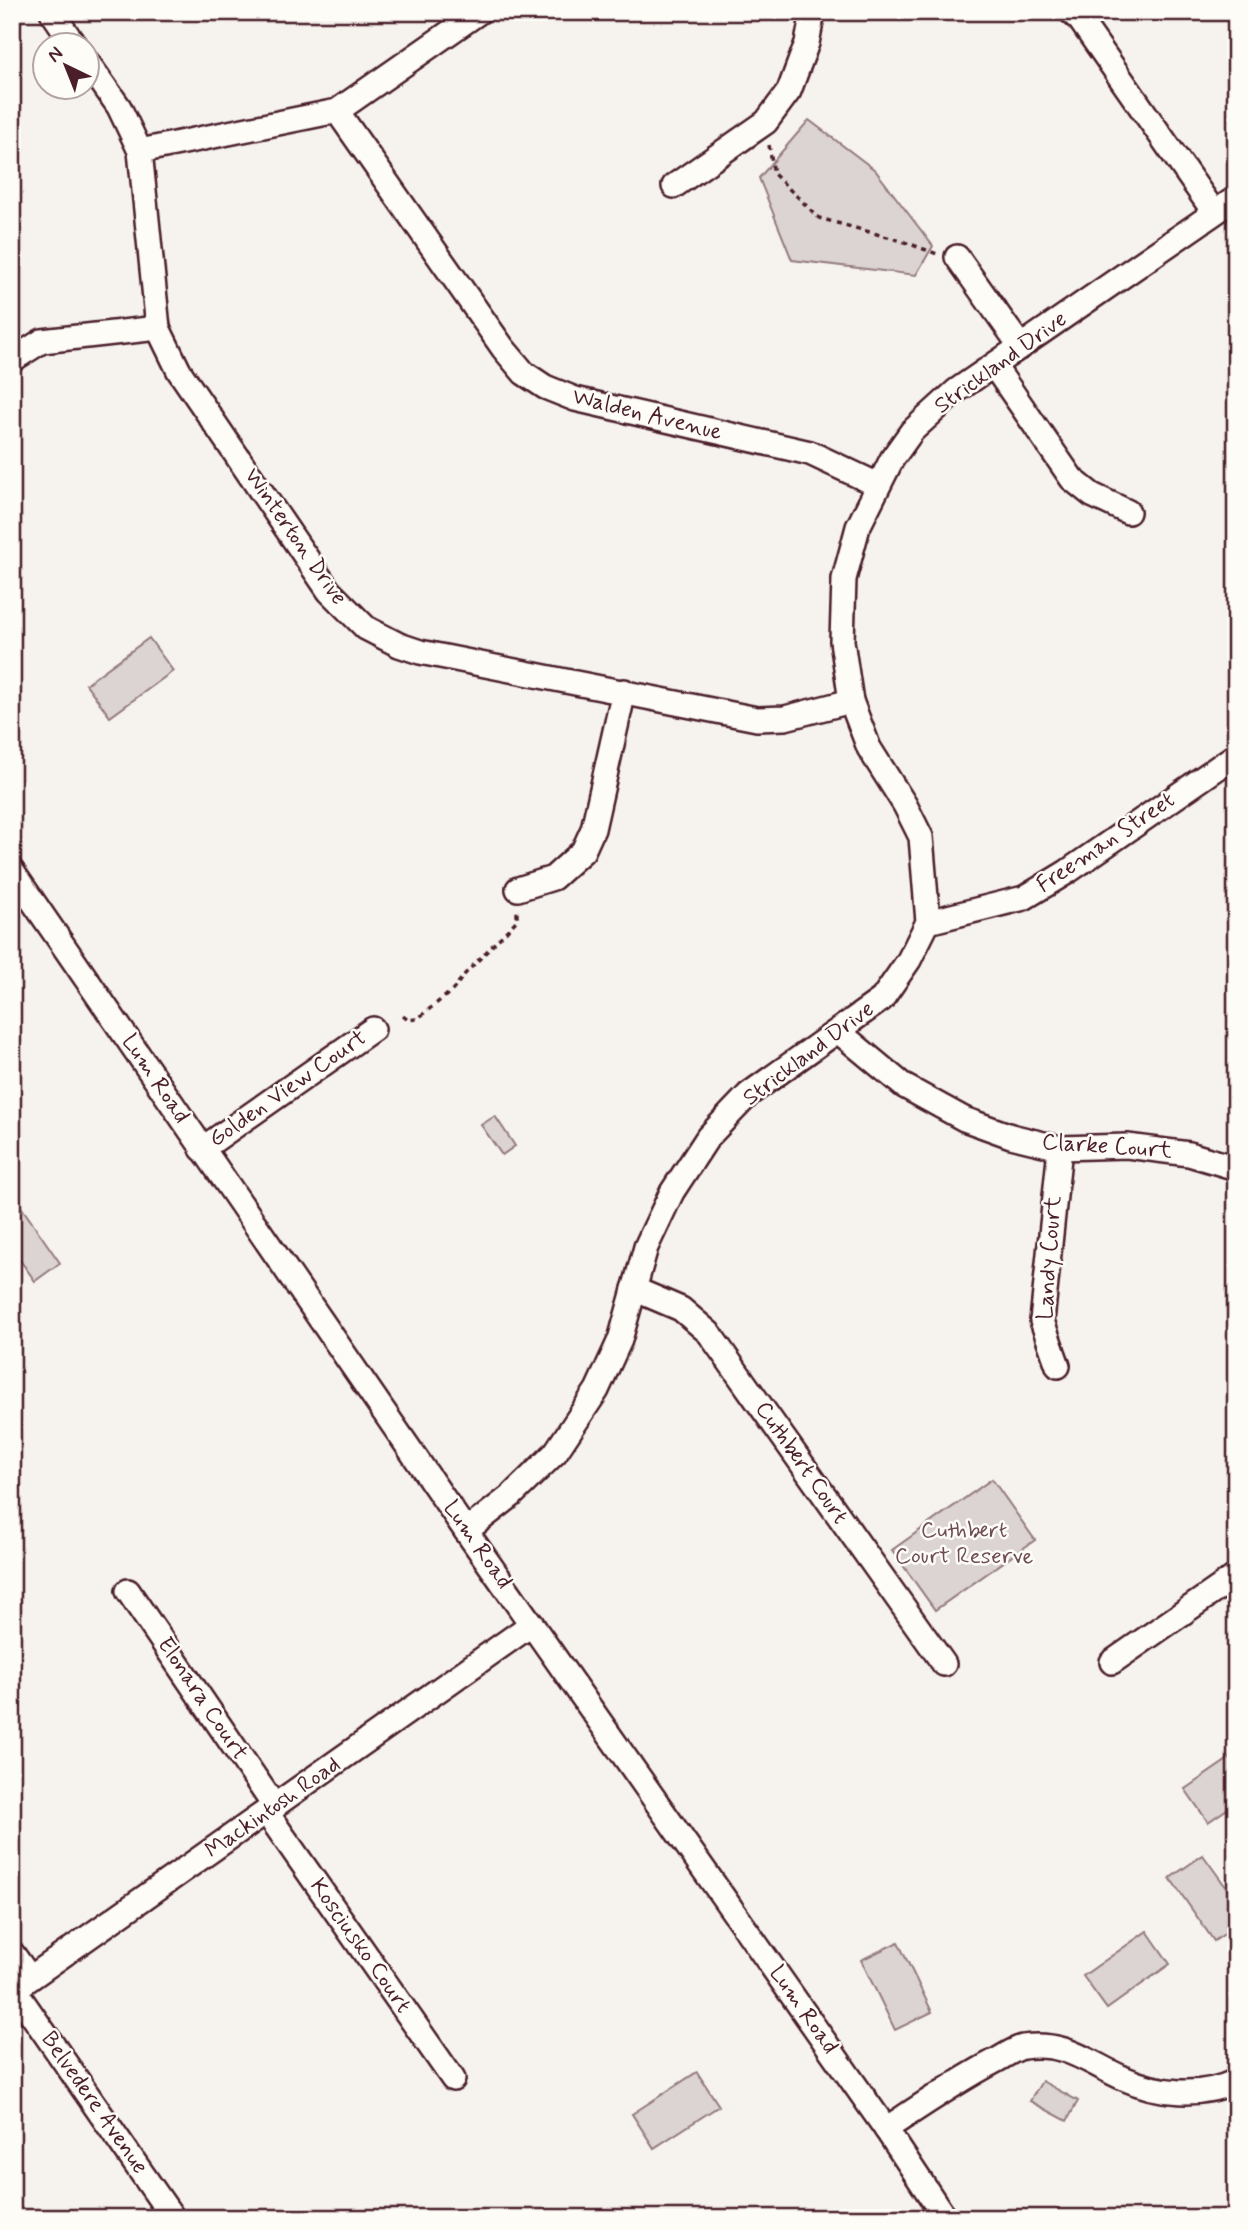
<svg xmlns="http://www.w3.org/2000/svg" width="1248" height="2230" font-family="Mynerve,sans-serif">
  <rect width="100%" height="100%" fill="#f6f3ef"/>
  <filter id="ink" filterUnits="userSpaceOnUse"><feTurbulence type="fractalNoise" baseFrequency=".0143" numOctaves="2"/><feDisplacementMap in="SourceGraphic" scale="14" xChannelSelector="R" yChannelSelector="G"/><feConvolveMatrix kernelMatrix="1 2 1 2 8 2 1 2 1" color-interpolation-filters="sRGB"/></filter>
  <g filter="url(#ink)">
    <g fill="#dcd4d2" stroke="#937a7e" stroke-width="2">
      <path d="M809,120L875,170L933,246L916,275L792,260L759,178Z"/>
      <path d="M149,638L173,671L110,717L86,684Z"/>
      <path d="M495,1116L515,1146L502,1155L481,1125Z"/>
      <path d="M22,1208L60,1263L35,1281L12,1249V1215Z"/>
      <path d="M992,1479L1035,1540L935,1610L892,1550Z"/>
      <path d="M1236,1754V1803L1208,1822L1185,1789Z"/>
      <path d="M1203,1855L1236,1901V1926L1214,1941L1170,1878Z"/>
      <path d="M1147,1931L1170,1964L1107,2009L1083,1976Z"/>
      <path d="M898,1942L932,2012L895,2030L861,1960Z"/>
      <path d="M697,2072L719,2106L654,2148L632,2114Z"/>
      <path d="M1042,2081L1078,2101L1067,2121L1030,2101Z"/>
    </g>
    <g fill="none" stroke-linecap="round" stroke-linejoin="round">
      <defs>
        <g id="minor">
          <path d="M52,12L75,46"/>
          <path d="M1071,12L1080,20L1214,212"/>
          <path d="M88,63L119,107L140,151L158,328L179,371L329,591L366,628L399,645L420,652L757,719L785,718L851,701"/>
          <path d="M337,111L503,348L524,373L545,387L575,399L810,453L878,485"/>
          <path d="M140,151L337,111L479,12"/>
          <path d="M674,186L766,122L789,91L807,43L813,12"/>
          <path d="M957,257L1021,347"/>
          <path d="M12,360L42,341L158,328"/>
          <path d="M994,366L1072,479L1092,495L1128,512"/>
          <path d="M12,871L466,1531L886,2129L945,2218"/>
          <path d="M518,889L553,878L583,851L593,829L624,691"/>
          <path d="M928,922L1024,898L1067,872L1236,755"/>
          <path d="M839,1032L904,1086L964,1119L1011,1136L1060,1148L1127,1146L1189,1154L1236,1168"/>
          <path d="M202,1149L373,1029"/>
          <path d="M634,1289L681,1309L709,1333L944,1664"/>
          <path d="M1058,1366L1042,1321L1060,1148"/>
          <path d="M466,1531L511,1496L555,1453L597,1390L620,1340L646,1247L672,1192L708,1137L749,1094L882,999L909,960L928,922L921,837L905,805L869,748L851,701L842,641L844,579L858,527L892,459L912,431L956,391L1236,198"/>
          <path d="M128,1591L275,1807"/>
          <path d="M1112,1662L1236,1576"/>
          <path d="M267,1813L453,2079"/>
          <path d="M12,1953L30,1978"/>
          <path d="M14,1989L173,2218"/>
          <path d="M12,1991L532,1624"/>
          <path d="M886,2129C922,2105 957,2081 995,2061C1003,2057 1014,2049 1023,2047C1066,2041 1087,2062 1123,2078C1158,2094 1201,2098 1236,2081"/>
        </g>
      </defs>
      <use href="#minor" stroke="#4a1f2b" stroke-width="28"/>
      <g stroke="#4a1f2b" stroke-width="3.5" stroke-dasharray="5 5" stroke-linecap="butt">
        <path d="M769,145L774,174L819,218L902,241L937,254"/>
        <path d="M403,1016L408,1020L417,1019L453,990L464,975L517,920V908"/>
      </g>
      <use href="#minor" stroke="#fdfcf7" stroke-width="23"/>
    </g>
  </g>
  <g text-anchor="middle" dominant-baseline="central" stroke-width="5" stroke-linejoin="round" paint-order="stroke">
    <g font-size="23" fill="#4a1f2b" stroke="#fdfcf7">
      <text transform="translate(1001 363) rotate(-36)">Strickland Drive</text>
      <text transform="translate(647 415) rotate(14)">Walden Avenue</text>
      <text transform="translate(295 537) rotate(55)">Winterton Drive</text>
      <text transform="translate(1106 843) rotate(-34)">Freeman Street</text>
      <text transform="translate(809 1054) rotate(-37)">Strickland Drive</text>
      <text transform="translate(155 1079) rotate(56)">Lum Road</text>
      <text transform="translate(288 1089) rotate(-35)">Golden View Court</text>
      <text transform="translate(1107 1147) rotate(4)">Clarke Court</text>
      <text transform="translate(1050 1258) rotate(-86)">Landy Court</text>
      <text transform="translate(801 1463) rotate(55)">Cuthbert Court</text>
      <text transform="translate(477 1545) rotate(55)">Lum Road</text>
      <text transform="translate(202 1699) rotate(56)">Elonara Court</text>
      <text transform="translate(273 1808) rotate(-35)">Mackintosh Road</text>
      <text transform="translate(360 1946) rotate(55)">Kosciusko Court</text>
      <text transform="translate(803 2010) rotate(55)">Lum Road</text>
      <text transform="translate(94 2103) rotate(55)">Belvedere Avenue</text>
    </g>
    <g font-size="23" fill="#6e4c55" stroke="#fdfcf7">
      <text x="964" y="1531">Cuthbert<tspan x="964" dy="26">Court Reserve</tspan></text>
    </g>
  </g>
  <rect width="1248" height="2230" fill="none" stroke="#fdfcf7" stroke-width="42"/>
  <rect x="21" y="21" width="1206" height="2188" fill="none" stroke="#4a1f2b" stroke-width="2.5" filter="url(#ink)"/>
  <g transform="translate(66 66) rotate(317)"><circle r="33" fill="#fdfcf7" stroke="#b5a4a5" stroke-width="2"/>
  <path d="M0-5L12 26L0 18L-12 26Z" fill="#4a1f2b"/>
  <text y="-10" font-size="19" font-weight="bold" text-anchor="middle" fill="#4a1f2b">N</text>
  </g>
</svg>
